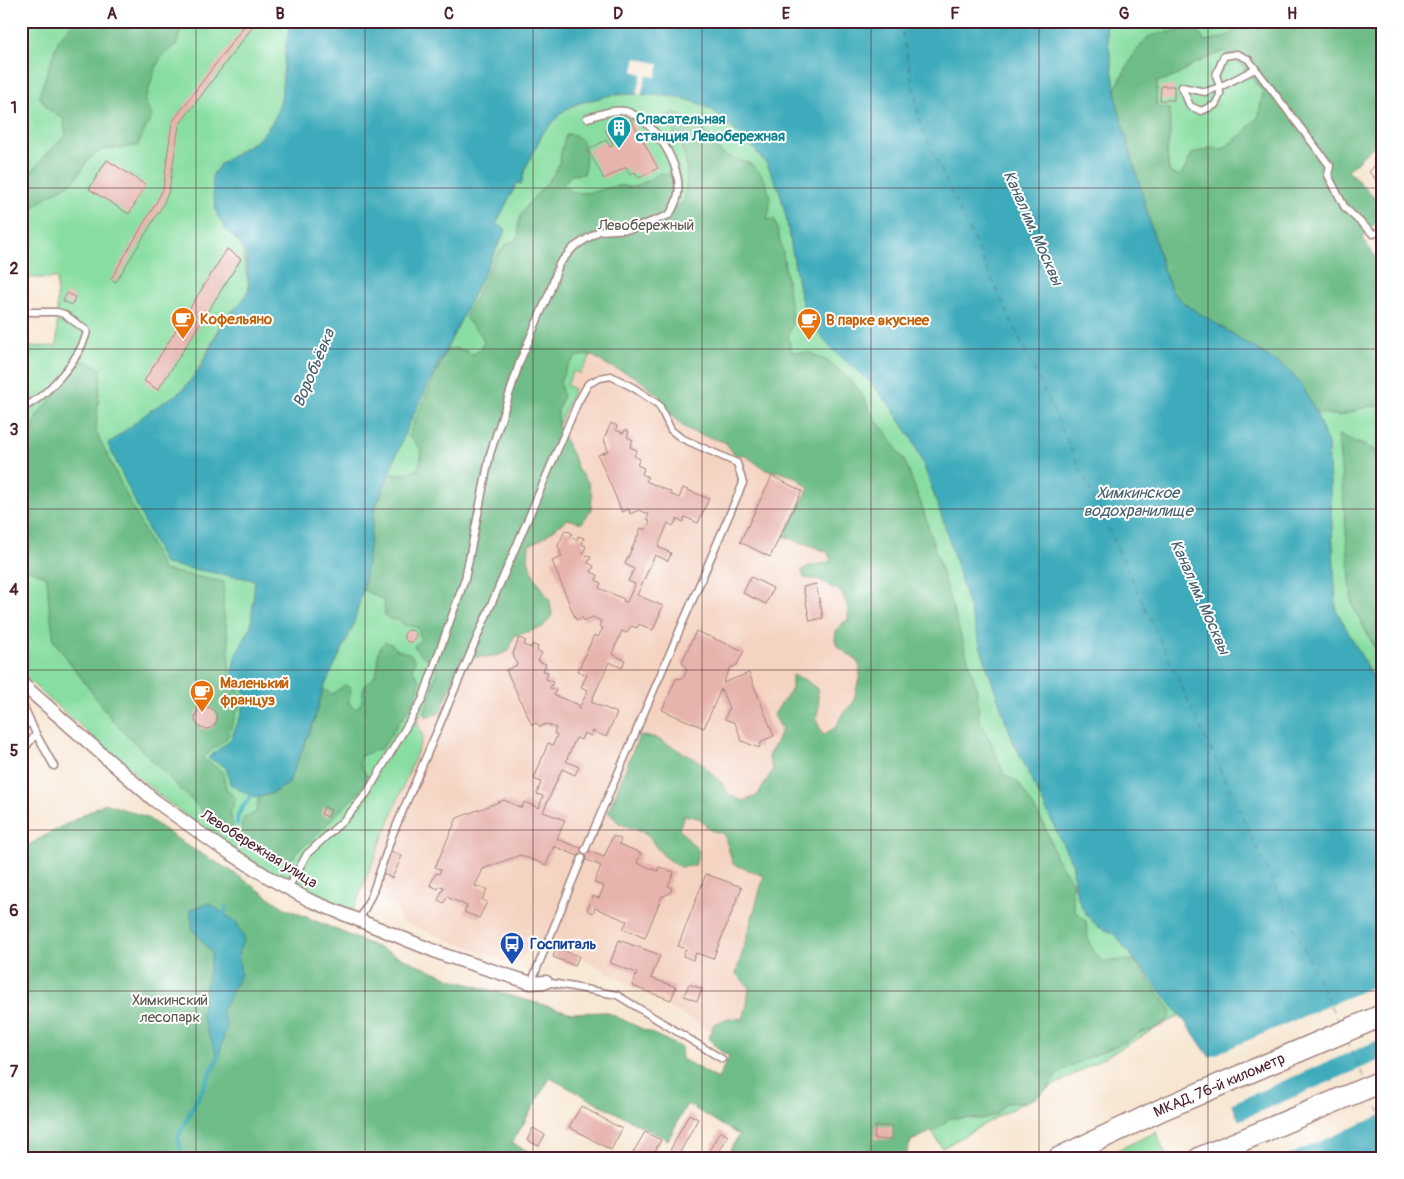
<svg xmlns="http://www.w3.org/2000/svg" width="1404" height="1179" font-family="Pangolin,sans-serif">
  <rect width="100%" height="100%" fill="#fff"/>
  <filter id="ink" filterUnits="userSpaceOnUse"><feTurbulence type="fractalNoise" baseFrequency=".02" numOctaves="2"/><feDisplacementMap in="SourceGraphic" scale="10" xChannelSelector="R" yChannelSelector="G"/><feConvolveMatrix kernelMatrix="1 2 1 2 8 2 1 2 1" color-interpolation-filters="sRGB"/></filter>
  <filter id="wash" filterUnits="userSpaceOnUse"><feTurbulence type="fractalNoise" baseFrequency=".0096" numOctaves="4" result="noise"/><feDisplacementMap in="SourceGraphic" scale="20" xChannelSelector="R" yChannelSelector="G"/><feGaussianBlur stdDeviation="1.12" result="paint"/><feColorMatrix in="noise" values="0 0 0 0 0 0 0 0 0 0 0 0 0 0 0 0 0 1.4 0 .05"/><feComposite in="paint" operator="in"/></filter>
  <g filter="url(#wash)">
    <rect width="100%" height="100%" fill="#f7e6d1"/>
    <path fill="#f4d3c1" d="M596,346L836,473L990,954L714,1033L579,956L538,942L514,965L402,922L395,906L362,889L423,737L417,722L506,545L574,389L567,386L574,371L581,374Z"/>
    <g fill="#88dea2" stroke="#697e66">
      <path d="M21,21H290L285,53L281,100L274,120L259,139L235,153L226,230C246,249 242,247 246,273C247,277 249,283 249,288C247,302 231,310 224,321C205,350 201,378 170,400L164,564L255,579L251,627L235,657L246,695L242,713L231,739L314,721L323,689L331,669L374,511L408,426L506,230L496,224L517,182L521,184L525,169L543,133L555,120L566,109L579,103L611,95L637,94L678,97L696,102L712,110L751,145L767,164L779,189L786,216L800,295L806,314L815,328L830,347L870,382L889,404L911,437L923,463L944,523L985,661L1013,741L1073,865L1074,887L1098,927L1113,932L1180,1015L942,1148L902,1082L980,1037L836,473L596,347L580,374L573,371L567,385L574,389L436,709L421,714L417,722L423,737L353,911L276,877L195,823L166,801L21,674V347L57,346V278H21Z"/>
      <path d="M1105,21H1250L1224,38L1205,41L1126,68L1115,90Z"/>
      <path d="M1224,50L1242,66L1263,92L1259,116L1240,136L1223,149L1211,148L1192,154L1185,169L1178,176L1169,172L1167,151L1170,133L1156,104L1157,82L1176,76L1192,65Z"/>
      <path d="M1383,405V449L1380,452L1339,435L1352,604L1383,664V695L1336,610L1328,445L1316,412L1339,416L1366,407Z"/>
      <path d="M1156,1132L1166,1156L1162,1158H1101Z"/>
    </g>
    <g fill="#6ebd88" stroke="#5c6e5a" fill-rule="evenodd">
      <path d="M74,21H187L183,24L176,45L162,55L155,70L145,101L152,116L137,146L101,150L88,160L74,181L45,198L21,219V185L43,158L66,135L63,118L49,110L39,96L58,41Z"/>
      <path d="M1250,21H1383V137L1348,170L1383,207V215L1362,238L1383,267V405L1366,407L1339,416L1316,412L1302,385L1185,304L1172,291L1163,269L1118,108L1115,90L1134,54L1148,37L1162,33L1196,29L1205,41L1224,38ZM1224,51L1242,66L1263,92L1259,116L1240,136L1223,149L1211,148L1192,154L1185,169L1178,176L1169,172L1167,151L1170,133V110L1156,104L1157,82L1176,76L1192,65Z"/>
      <path d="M675,112C688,119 703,128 713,140C716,144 718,150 721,153C730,159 741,159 750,164C768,175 774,200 767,219L775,220L783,253L791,308L792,323L788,337L792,352L810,353L829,362L851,381L861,393L875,419L885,431L905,462L922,506L977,689L979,719L993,746L1004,775L1018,782L1044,824L1051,842L1055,856L1072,881V896L1075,911L1086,921C1088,941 1088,947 1103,961L1134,960L1172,1011L1167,1021L1154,1029L1139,1033L1127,1041L1070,1066L1057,1075L1049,1087L1036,1098L1022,1103H1006L996,1115L981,1119L950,1118L939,1128L911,1141L905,1158H725L739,1135L687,1104L668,1140L550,1078L512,1143L541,1158H21V849L105,803L146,817L186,845L233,872L283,907L454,980L572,1013L606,1012L681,1047L682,1059L718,1079L729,1056L719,1050L709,1038L714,1024L728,1018L743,1019L747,1005L749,987L736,974L764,876L733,864L724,834L710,830L699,818L684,815L679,829L699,851L695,866L680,867L666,858L656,847L647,834L619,823L608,812L639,736L654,737L699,761L721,782L729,795L743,801L757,796L773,770L768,756L776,743L782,729L774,715L782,702L792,689V675L806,680L817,689L819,705L816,720L823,735L836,727L842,714L853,703L860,675V667L856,660L837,646L835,639L836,631L841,624L848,620C849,607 846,599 837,588L834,589L820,580L804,578L802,570C811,563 821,566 831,561L828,552L784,536L809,488L796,477L780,472L766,470L746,456L734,454L725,442L695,433L681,425L670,414L663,400L636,377L605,364L592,355L577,356L567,367L560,382L563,396L558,410V426L573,456L578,470L588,482L592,496L591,510L582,523L567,519L543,538L529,545L528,560L533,574L550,601L552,615L543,627L514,636L509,651C492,658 482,658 464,656L440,713L425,717C425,698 439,683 436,665L418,652L414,646L421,639L417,627L404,625L399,619L391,620L385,616L384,600L363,590L374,511L389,474H404L418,469C424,450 422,449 408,436L446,351C457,345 463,351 474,354L481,349L484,342L481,335L465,318L497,254L508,243L515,241L519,235C513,210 544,191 555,172C562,161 560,146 567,134C588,133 587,159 584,174L572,175L563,184C573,201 601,189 617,186C623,185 630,189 636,186C645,183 652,178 660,173L672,175L673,178L671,194L675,208L684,201C690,165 687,149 665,119L668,114Z"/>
      <path d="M83,360L101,368L96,432L163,570L224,582L223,607L229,644V674L242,698L227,738L202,758L222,771L226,788L236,799L230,813L237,840L216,825L113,721L54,641L49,606L47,577L21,567V463L37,416Z"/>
      <path d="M1338,435L1379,452L1383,449V664L1352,604Z"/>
      <path d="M385,642L392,644L397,650L411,654L415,661L412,668L420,681L415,700L382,748L360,756V764L368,778L359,792L310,841L297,850L294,857C276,866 253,847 240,834L243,819L256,812L259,797L270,794L288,784L314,721L323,689L332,694L345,685L351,688L349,703L355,709L361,704C363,699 362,693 364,688C366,682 374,680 376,673C381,660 373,654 385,642Z"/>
    </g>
    <g fill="#3dabbb" stroke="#446573">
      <path d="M290,21H1105L1118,108L1163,269L1172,291L1185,304L1285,367L1302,385L1316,412L1328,445L1336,610L1383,695V1158H1256L1214,1063L1180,1015L1113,933C1108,931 1102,929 1098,926C1078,911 1074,888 1073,865L1013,741L985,661L944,523L923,463L911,437L889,404L870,382L830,347L815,328L806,314L800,295L786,216L779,189L767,164L751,145L712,110L696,102L678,97L637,94L611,95L579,103L566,109L555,120L543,133L525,169L521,184L517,183L496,224L506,229L408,426L374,511L363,590L352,629L323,689L314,721L288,784L270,794L259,797L251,796L230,784L226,767L208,758L231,739L242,713L246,695L232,673L235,657L251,627L255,580L164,564L108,444L151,410L182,391L201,367L224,320L243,300L249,288L245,254L240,243L226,230L217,215L213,194L212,176L220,164L259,139L274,120L281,100L285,53Z"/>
      <path d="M209,903L237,923L244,939L238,953L241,974L221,1013L227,1026L218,1058L201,1015L212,953L193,930L190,910Z"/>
    </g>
    <g fill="#f7e6d1">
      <path d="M636,58L659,64L656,77L646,75L641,95L637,94L642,74L633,71Z"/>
      <path d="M1383,982V1038L1230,1104L1207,1058Z"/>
      <path d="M1383,1059V1114L1282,1158H1253L1238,1121Z"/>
    </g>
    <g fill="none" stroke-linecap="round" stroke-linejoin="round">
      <g stroke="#3dabbb" stroke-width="4">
        <path d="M237,824C237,807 248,805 253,791"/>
        <path d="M223,919L226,906"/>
        <path d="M183,1158L178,1137L218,1058L217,1055"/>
      </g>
      <g stroke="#445e6c" stroke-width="1" stroke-dasharray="6 5" stroke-linecap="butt">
        <path d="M900,21L921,127L1339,1024"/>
        <path d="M1347,1041L1364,1078"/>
        <path d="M1373,1097L1383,1117"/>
      </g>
    </g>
    <g id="blocks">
      <g fill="#e7b3ad">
        <path d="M248,21H257L179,125L169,190L163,205L116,282L111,279L157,201L163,189L172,122Z"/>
        <path d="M1161,86H1174V100H1160Z"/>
        <path d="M631,119L658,168L639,178L635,172L630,175L626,167L604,179L588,150L606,140L610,147L613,145L606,132V125L611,122L616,121L619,123L623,129L631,124L629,121Z"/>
        <path d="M1383,150V187L1369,172L1377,163L1373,160Z"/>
        <path d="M107,160L146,185L129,214L89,189Z"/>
        <path d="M227,249L241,259L158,390L144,381Z"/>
        <path d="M67,293L75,297L72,305L63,301Z"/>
        <path d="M611,423L617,426L616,430L623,433L625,430L629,432L627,437L633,440L630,447L637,450L634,456L640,459L637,465L644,468L642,474L648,477L646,481L671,492L670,494L679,498L683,488L709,499L698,523L685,517L683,522L677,519L673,526L668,523L658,547L671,553L668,561L655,555L637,595L663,606L653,630L639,624L637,628L631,626L627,633L622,631L612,654L625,660L622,668L609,662L591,702L617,713L606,737L593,731L591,736L584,733L581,740L576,738L566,761L579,767L575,775L562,769L543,812L565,820L557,839L604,857L613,836L621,839L619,844L641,853L637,863L658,871L659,867L674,872L668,886L672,888L670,893L664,896H662L645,938L623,929L627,921L595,908L593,913L587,910L593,896L599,898L604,886L594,883L601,866L554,846L546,865L520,855L483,869L475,886L487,889L482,900L487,902L479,918L464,912L467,906L447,897L444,903L438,900L444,887L440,886L438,889L430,885L436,873L439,874L441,870L435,867L457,818L504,800L522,808L524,802L539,808L543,796L537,794L541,782L534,779L548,743L553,745L557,735L554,733L556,728L546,724L540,727L537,723L532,725L506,670L517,665L513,654L519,638L526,641L524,645L531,648L532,644L538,647L537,651L542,653L538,661L546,664L543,671L548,672L546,679L553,682L550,688L556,690L554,695L579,705L577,708L579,709L588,690L581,687L587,675L578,671L594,635L598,637L603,628L599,626L601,621L592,617L584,621L582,617L576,620L552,561L562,557L558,546L565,530L572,533L570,537L577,540L578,536L584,538L582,544L586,546L583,554L591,557L588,563L594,566L591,572L598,575L596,580L601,583L599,588L624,599L623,601L627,602L635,584L628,581L634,569L625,564L641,528L646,530L650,521L647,519L649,514L639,510L630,514L629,509L622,512L598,455L608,451L604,439Z"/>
        <path d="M772,476L802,491L770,557L740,542Z"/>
        <path d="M751,577L773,588L766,604L743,593Z"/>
        <path d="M816,584L823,618L810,621L803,587Z"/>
        <circle cx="410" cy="636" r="6"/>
        <path d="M696,631L744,651L737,665L730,668L723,683L749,673L774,736L762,741L759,748L742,741L735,723L725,719L729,708L721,689L704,728L662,710L676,679L683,678L687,670L682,662Z"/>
        <circle cx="206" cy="718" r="11"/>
        <path d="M324,807L331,810L328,817L321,814Z"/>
        <path d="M391,851L402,856L392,878L382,873Z"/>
        <path d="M706,874L742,887L713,959L696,953L693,960L683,956L686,949L678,946Z"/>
        <path d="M619,940L660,955L651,978L676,987L671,1000L632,986L637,973L610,963Z"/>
        <path d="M556,948L579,956L575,966L553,957Z"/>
        <path d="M689,984L702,989L697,1001L684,996Z"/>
        <path d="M581,1106L622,1129L611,1150L569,1127Z"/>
        <path d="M689,1114L698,1119L677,1158H666Z"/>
        <path d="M875,1126H892V1140L874,1139Z"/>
        <path d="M533,1128L545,1135L539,1146L527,1140Z"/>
        <path d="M720,1131L728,1136L716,1158H705Z"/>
        <path d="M645,1132L661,1140L651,1158H630Z"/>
      </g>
    </g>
  </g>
  <g filter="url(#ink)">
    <use href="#blocks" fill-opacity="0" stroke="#a0827e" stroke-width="1"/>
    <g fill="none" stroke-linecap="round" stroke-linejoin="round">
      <defs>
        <g id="service">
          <path d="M1182,87L1190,106L1201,111L1215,105L1220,95V87L1216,75L1224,56L1237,54L1248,59L1330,166L1328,175L1345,208L1373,234L1383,231"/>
          <path d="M1182,87L1205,92L1220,87L1255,69"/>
          <path d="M21,312H57L64,314L87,331C82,356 46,399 21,408"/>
          <path d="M21,700L36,734L54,766"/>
          <path d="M21,731L30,720"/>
          <path d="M21,753L36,734"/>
          <path d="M288,888L307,854L344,820L367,793L422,700L465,579L490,454L520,361L550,291L559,264L574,247L599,231L632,229L669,215C673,209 677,201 678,194C683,166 653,118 625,111C612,109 599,115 587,118"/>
          <path d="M359,921L372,894L392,836L578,402L588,384L600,378L611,376L634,388L659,405L671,430L681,438L737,463L743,483L585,850"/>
          <path d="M546,982L617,995L722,1059"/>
          <path d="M531,983L582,858"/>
        </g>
        <path id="minor" d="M21,683L154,800L217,845L273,880L309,900L444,955L531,983L546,982"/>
        <g id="trunk">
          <path id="s1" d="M1059,1158L1163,1109L1383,1015"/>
          <path d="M1200,1158L1383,1081"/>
        </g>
      </defs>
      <use href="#service" stroke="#a0827e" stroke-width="9"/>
      <use href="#minor" stroke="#a0827e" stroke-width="15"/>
      <use href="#trunk" stroke="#a0827e" stroke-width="24"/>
      <use href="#service" stroke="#fff" stroke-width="6"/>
      <use href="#minor" stroke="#fff" stroke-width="12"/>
      <use href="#trunk" stroke="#fff" stroke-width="21"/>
    </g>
  </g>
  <path fill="none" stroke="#4a1f2b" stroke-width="1" stroke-opacity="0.55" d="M196,21V1158M365,21V1158M533,21V1158M702,21V1158M871,21V1158M1039,21V1158M1208,21V1158M21,188H1383M21,349H1383M21,509H1383M21,670H1383M21,830H1383M21,991H1383"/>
  <defs>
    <symbol id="building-pin" viewBox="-11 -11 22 30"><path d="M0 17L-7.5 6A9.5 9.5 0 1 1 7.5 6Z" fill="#0f9aa8" stroke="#fff"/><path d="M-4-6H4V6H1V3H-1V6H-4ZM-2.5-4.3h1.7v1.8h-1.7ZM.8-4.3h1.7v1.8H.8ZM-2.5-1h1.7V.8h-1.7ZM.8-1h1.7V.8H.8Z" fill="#fff"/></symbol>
    <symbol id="cafe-pin" viewBox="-11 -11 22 30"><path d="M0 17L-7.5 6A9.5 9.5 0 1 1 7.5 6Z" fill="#e8710a" stroke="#fff"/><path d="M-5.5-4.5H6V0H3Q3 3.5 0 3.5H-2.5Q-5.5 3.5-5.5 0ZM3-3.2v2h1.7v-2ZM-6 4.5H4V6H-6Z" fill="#fff"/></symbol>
    <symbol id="bus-pin" viewBox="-11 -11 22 30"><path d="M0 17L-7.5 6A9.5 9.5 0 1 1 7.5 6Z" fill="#1a4fb4" stroke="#fff"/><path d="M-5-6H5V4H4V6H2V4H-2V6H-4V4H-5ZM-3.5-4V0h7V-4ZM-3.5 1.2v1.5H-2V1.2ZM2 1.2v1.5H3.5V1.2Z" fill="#fff"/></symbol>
  </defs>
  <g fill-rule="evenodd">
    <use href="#building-pin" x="605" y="114" width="28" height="38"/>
    <use href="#cafe-pin" x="169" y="305" width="28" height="38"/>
    <use href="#cafe-pin" x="795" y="306" width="28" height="38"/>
    <use href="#cafe-pin" x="188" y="678" width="28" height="38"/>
    <use href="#bus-pin" x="498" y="930" width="28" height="38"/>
  </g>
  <g text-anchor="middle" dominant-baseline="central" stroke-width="4" stroke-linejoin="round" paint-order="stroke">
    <g font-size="15" font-weight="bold" fill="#0d838f" stroke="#fff" text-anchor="start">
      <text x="636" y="119">Спасательная<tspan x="636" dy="17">станция Левобережная</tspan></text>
    </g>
    <g font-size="15" fill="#5d584f" stroke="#fff">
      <text x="646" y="225">Левобережный</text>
      <text x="170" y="1000">Химкинский<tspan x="170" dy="17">лесопарк</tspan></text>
    </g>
    <g font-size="15" font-weight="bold" fill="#c56008" stroke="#fff" text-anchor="start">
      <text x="200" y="319">Кофельяно</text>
      <text x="826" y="320">В парке вкуснее</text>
      <text x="220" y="683">Маленький<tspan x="220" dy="17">француз</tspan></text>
    </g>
    <g font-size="15" fill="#4a1f2b" stroke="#fff">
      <text transform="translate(259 849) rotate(32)">Левобережная улица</text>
      <text stroke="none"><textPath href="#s1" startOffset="176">МКАД, 76-й километр</textPath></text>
    </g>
    <g font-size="15" font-weight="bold" fill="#164399" stroke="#fff" text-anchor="start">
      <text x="530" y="944">Госпиталь</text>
    </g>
    <g font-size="16" font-style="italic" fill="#445e6c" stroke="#fff">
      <text transform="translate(1033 228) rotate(66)">Канал им. Москвы</text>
      <text transform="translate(314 368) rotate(-67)">Воробьёвка</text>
      <text x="1138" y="493">Химкинское<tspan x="1138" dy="18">водохранилище</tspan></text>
      <text transform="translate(1200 597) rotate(66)">Канал им. Москвы</text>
    </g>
  </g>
  <rect width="1404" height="1179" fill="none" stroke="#fff" stroke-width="55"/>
  <rect x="28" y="28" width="1348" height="1124" fill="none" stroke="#4a1f2b" stroke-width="2"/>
  <g font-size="16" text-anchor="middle" font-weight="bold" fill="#4a1f2b">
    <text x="112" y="19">A</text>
    <text x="280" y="19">B</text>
    <text x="449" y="19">C</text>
    <text x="618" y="19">D</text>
    <text x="786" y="19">E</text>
    <text x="955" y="19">F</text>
    <text x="1124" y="19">G</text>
    <text x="1292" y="19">H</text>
    <text x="14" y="113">1</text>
    <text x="14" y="274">2</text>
    <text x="14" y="435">3</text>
    <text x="14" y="595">4</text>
    <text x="14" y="756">5</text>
    <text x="14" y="916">6</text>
    <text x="14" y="1077">7</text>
  </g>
</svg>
